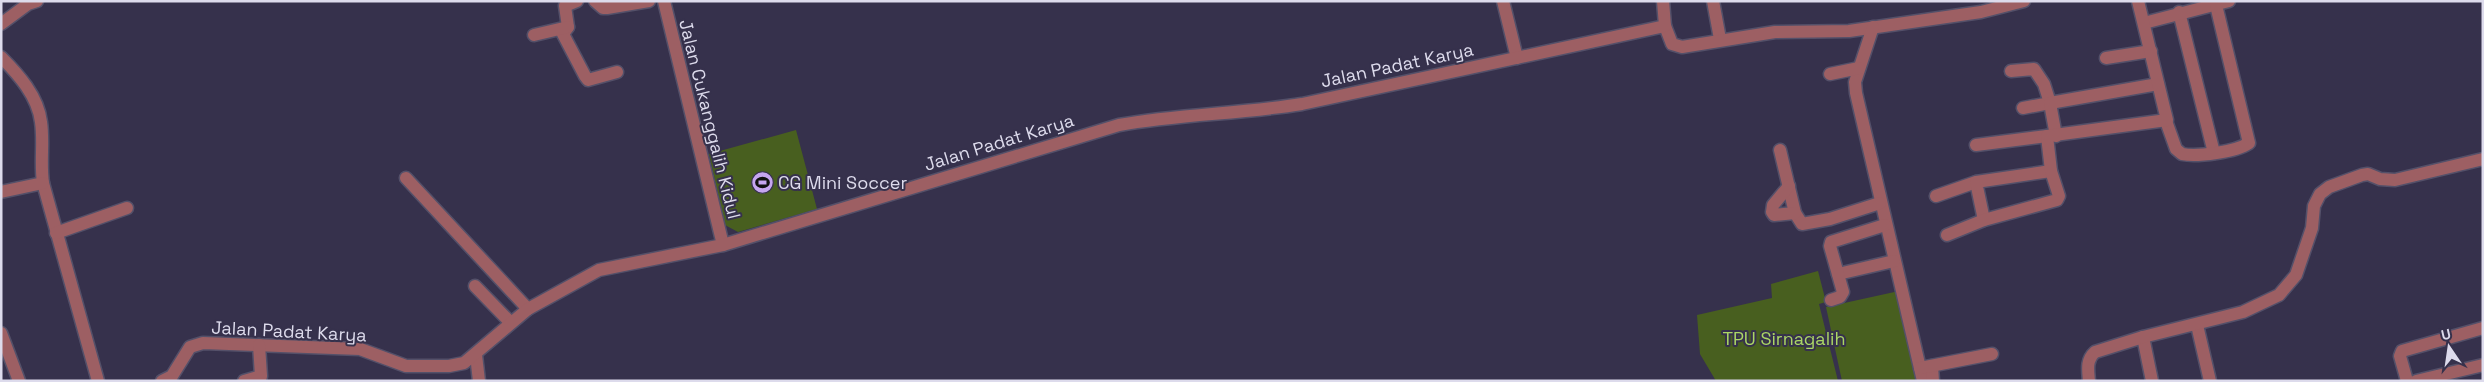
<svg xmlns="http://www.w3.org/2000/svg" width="2484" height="382" font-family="'Space Grotesk',sans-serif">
  <rect width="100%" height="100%" fill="#36314c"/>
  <g fill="#485f1f">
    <path d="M796,130L817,209L738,232L725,225L709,154Z"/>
    <path d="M1818,271L1826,302L1819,304L1838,381H1716L1700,354L1697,315L1772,298L1771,284Z"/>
    <path d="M1899,291L1919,381H1842L1826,307Z"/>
  </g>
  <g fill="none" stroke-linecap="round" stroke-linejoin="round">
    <defs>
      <g id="minor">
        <path d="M577,1L565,6L568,27L563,34L585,76L588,80L617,72"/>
        <path d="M595,1L603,8H607L649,1"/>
        <path d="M664,1L723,245"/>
        <path d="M1503,1L1517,58"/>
        <path d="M1713,1L1720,39"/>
        <path d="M2179,12L2214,153"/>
        <path d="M2144,23L2229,1"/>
        <path d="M1,24L28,4L37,1"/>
        <path d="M1665,26L1672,44L1682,47L1775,32L1849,31L1981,12L2024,1"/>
        <path d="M1873,27L1855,82L1856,93L1923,381"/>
        <path d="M534,35L568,27"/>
        <path d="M1,57C18,74 38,96 41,122C44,142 40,162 43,183L98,381"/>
        <path d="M2106,58L2151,51"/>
        <path d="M2011,71L2034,69L2044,84L2050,103L2023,108"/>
        <path d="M1830,74L1859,68"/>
        <path d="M2166,121L2176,149L2182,154C2197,157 2236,152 2249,143L2216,5"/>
        <path d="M2056,136L2050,103L2158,84"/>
        <path d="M1976,145L2047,136"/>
        <path d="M1780,150L1795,213L1802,224L1830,219L1880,203"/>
        <path d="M406,178L528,309"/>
        <path d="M1789,186L1773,205L1772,212L1774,215L1795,213"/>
        <path d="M1,192L43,183"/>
        <path d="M1936,196L1976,182"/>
        <path d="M1984,220L1976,182L2051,171"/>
        <path d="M56,233L127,208"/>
        <path d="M1947,235L1984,220L2057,200L2059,196L2051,171L2047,136L2167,120L2138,1"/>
        <path d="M1838,274L1894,261"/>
        <path d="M475,286L510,322"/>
        <path d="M1831,300L1840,297L1843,292L1830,246L1831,242L1885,225"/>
        <path d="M2197,325L2210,381"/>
        <path d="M1,333L19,381"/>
        <path d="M2143,337L2152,381"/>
        <path d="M476,355L479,381"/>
        <path d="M1932,366L1933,381"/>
        <path d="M1920,368L1992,354"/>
        <path d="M162,381L172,376L190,347L203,343L360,349L406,366H449L464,363L528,309L599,270L723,245L1119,125C1179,114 1241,114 1302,104L1665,26L1663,1"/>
        <path d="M244,381L261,376L259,345"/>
        <path d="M2089,381C2088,370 2086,360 2095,352L2143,337L2243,312L2279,295L2296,275L2312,228L2314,206L2320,194L2329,187L2362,175L2368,174L2380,179L2395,180L2483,159"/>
        <path d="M2407,381L2400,356L2402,351L2483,328"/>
        <path d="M2416,381L2483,365"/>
      </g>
    </defs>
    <use href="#minor" stroke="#545069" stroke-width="15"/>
    <use href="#minor" stroke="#9d5f63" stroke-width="12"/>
  </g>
  <defs>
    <symbol id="stadium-disc" viewBox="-11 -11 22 22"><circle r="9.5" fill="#c6a6f0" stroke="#36314c"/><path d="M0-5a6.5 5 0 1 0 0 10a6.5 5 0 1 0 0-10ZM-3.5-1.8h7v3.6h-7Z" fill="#111"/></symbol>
  </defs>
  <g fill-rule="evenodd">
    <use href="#stadium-disc" x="750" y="170" width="25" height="25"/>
  </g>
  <g text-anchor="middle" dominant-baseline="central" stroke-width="4" stroke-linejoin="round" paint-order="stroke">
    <g font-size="18" fill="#dddbec" stroke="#36314c">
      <text transform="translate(1397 65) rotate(-12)">Jalan Padat Karya</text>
      <text transform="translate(710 119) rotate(76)">Jalan Cukanggalih Kidul</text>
      <text transform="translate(999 142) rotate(-17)">Jalan Padat Karya</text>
      <text transform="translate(289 331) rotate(3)">Jalan Padat Karya</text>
    </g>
    <g font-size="18" fill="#dddbec" stroke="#36314c" text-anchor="start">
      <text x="778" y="182">CG Mini Soccer</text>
    </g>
    <g font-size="18" fill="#abd665" stroke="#36314c">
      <text x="1784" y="338">TPU Sirnagalih</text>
    </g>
  </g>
  <rect width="2484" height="382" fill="none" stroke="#dddbec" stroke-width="5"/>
  <g transform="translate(2449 347) rotate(347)" stroke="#36314c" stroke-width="4" paint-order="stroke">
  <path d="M0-4L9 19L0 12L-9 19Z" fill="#dddbec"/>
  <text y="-8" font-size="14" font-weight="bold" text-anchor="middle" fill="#dddbec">U</text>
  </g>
</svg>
